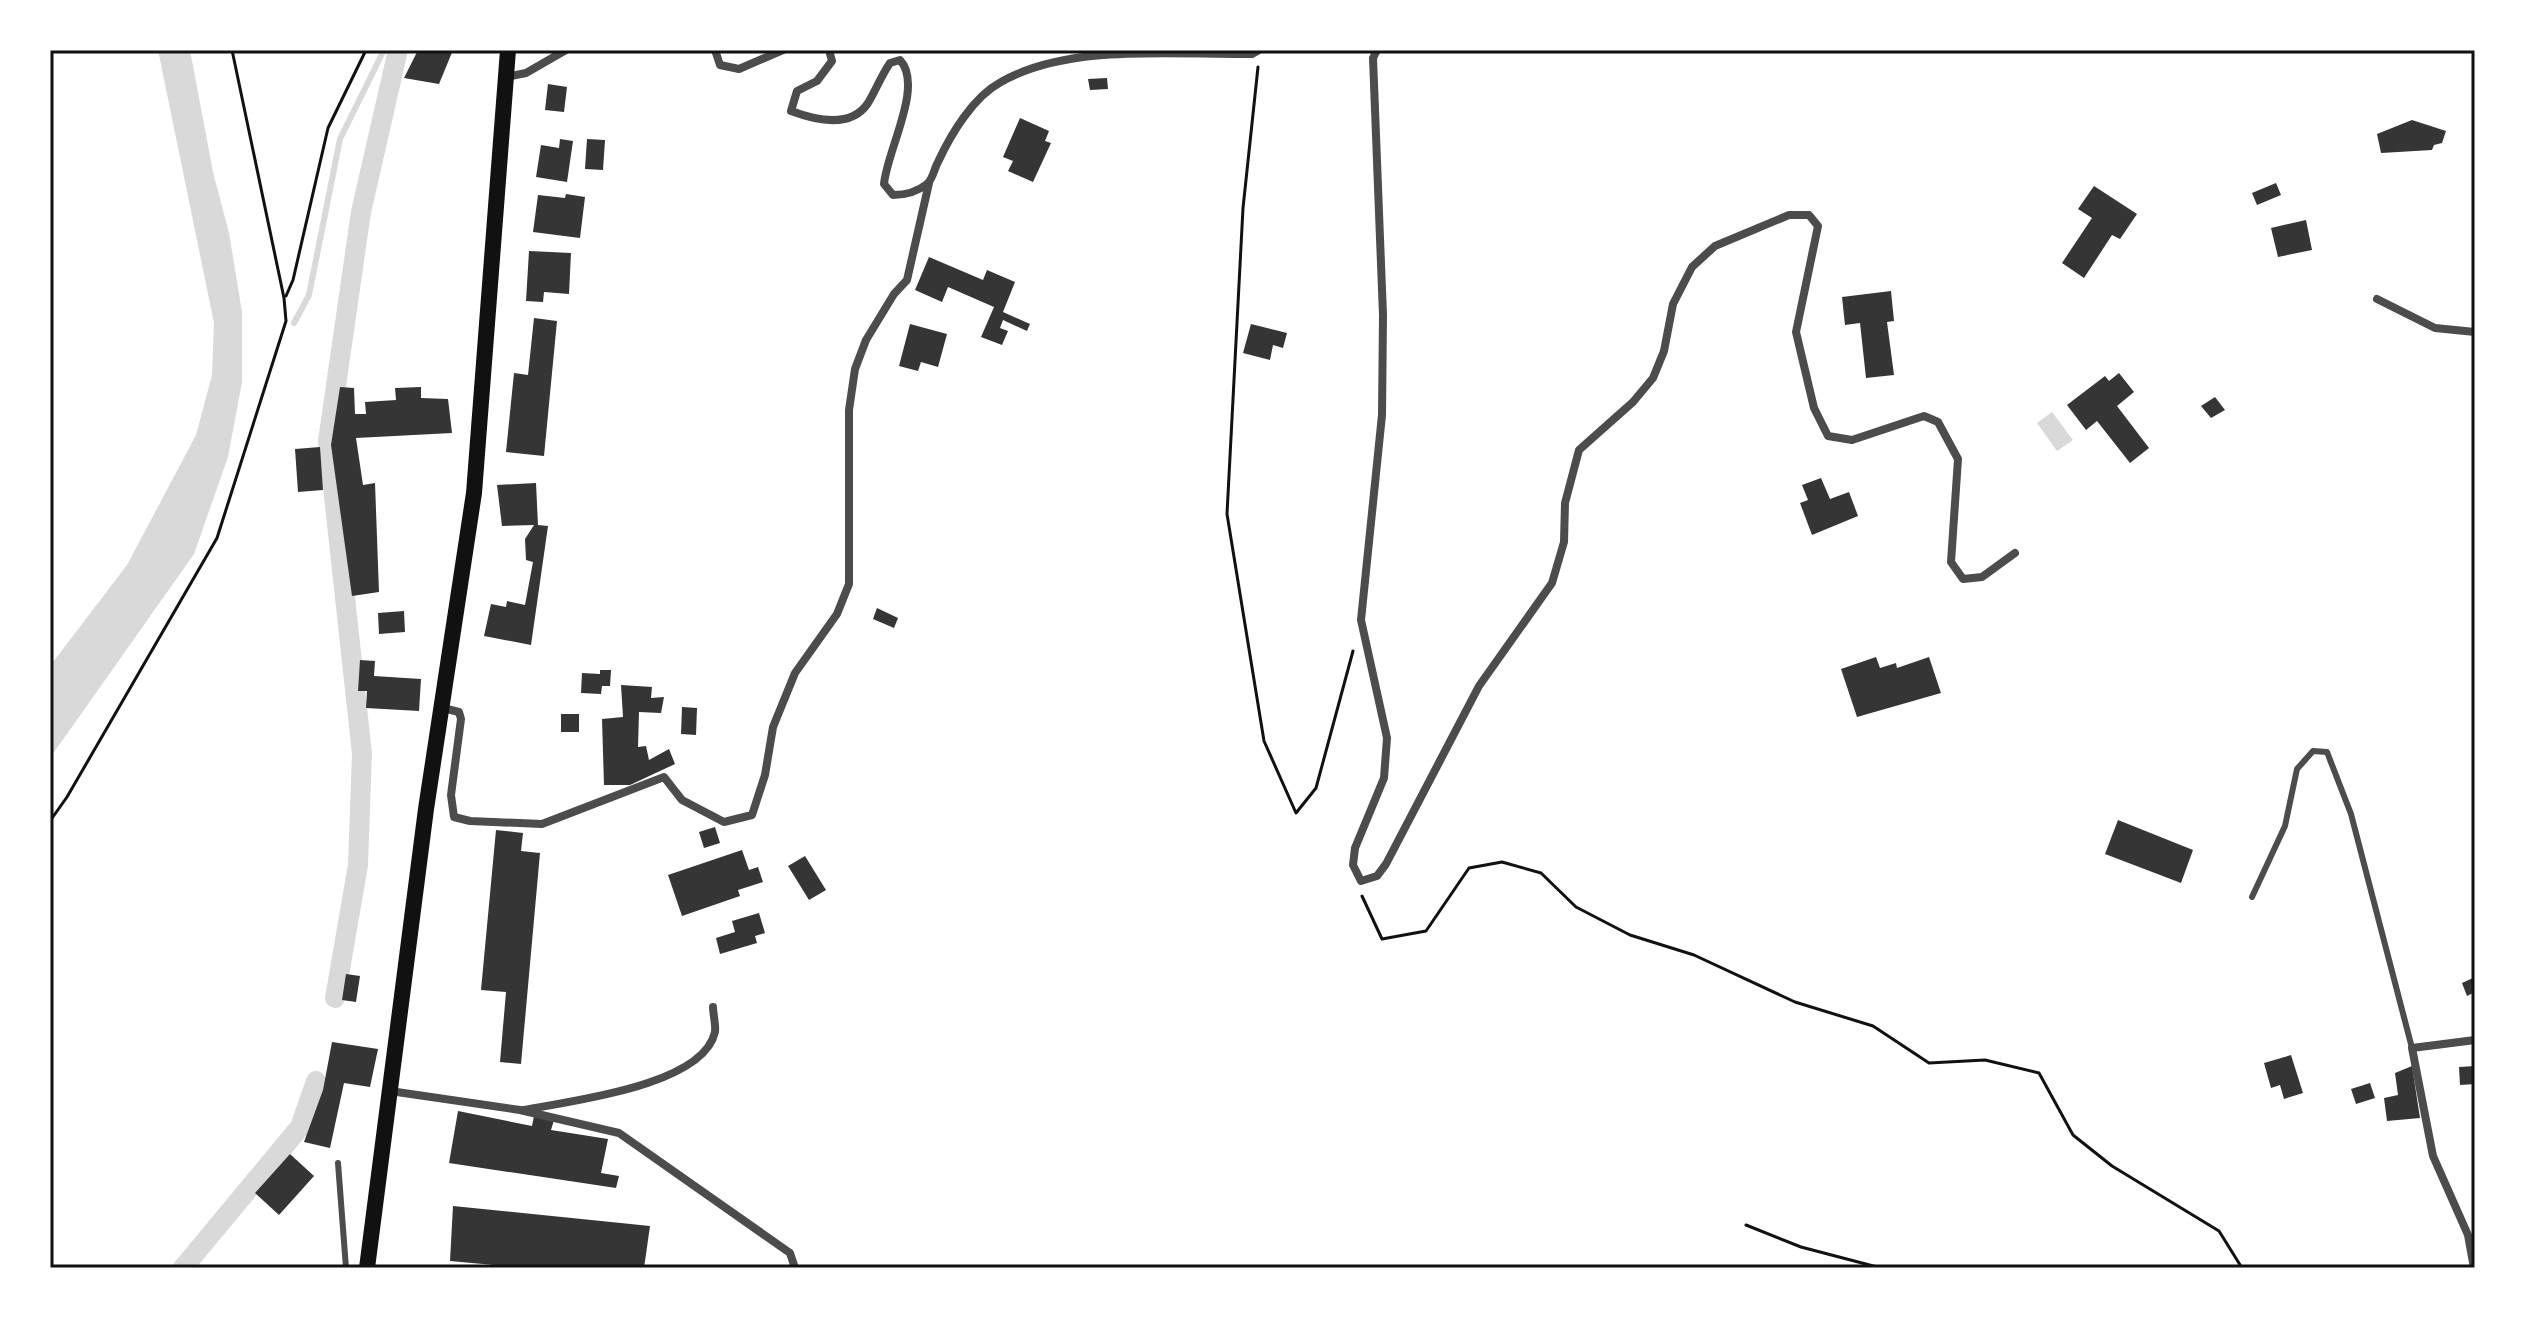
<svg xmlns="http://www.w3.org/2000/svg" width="2525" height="1318" font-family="'Archivo Narrow',sans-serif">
<rect width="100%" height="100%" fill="#fff"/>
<g fill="#d9d9d9">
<path d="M158,50H190L213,172L229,233L242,312V382L228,457L194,554L50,758V666L127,565L196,435L212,375L214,323Z"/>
<path d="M2052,412L2073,440L2057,451L2037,423Z"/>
</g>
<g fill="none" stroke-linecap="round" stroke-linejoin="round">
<path stroke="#d9d9d9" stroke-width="6" d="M294,323L309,295L340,139L384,50"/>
<g stroke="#d9d9d9" stroke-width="20">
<path d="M335,998L358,865L362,754L328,441L361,212L398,50"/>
<path d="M183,1268L300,1127L316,1081"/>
</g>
</g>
<g fill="#353535">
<path d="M418,50H453L439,84L404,78Z"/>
<path d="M1107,78L1108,89L1090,90L1088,79Z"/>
<path d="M548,84L567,87L564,112L545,110Z"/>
<path d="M1020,118L1049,131L1045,141L1051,143L1033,182L1008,171L1013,161L1003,157Z"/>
<path d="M2412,120L2446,131L2442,143L2434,145L2432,150L2381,153L2377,134Z"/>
<path d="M560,139L573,141L567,182L536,177L541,145L559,148Z"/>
<path d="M587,139L605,140L603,170L585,169Z"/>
<path d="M2276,183L2281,195L2257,205L2252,193Z"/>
<path d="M2094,186L2137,214L2120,239L2112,235L2084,278L2062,263L2092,218L2078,209Z"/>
<path d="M566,194L585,197L580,238L533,232L538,195L565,198Z"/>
<path d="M2306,220L2312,250L2278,257L2271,228Z"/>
<path d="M529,251L571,253L569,294L544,292L543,302L526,301Z"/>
<path d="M929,257L983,280L987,270L1015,282L1003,312L1030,324L1027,331L1003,320L1000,328L1008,331L1002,345L981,337L994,307L948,287L942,302L915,290Z"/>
<path d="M1891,291L1894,321L1887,322L1894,375L1866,378L1860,323L1845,325L1842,297Z"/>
<path d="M534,318L557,321L544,456L506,452L514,373L528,375Z"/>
<path d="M910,324L947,334L938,367L921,362L918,371L899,366Z"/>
<path d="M1251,324L1287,333L1283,348L1273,345L1270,360L1243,353Z"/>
<path d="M2119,373L2134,392L2117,406L2149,448L2130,463L2097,421L2086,430L2067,405L2105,376L2109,381Z"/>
<path d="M340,387L354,388L355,414H366L365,402L396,400L395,388L421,387V398L448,399L452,433L356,438L363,485L375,483L379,592L352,596L331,445Z"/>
<path d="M2215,397L2225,410L2211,418L2201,406Z"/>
<path d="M320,447L323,490L298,492L295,449Z"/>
<path d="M1821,478L1830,499L1849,492L1858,516L1812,535L1800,503L1808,500L1802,485Z"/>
<path d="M536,483L538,525L548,526L531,645L484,636L491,604L506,607L507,601L525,605L533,562L526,560L525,539L534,525L502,526L497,485Z"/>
<path d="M877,608L898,618L894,628L873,619Z"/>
<path d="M404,611L405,632L379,634L378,613Z"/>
<path d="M1876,657L1880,668L1896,663L1897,668L1929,657L1941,693L1857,717L1841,669Z"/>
<path d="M360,660L375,661L374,676L421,679L419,711L366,708L367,691H358Z"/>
<path d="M600,670H611L610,686H602L601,694L581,693L582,673L600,674Z"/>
<path d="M621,685L652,687L651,698L664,697L661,713L639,712L638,747L646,746L649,760L669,749L675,764L630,785H604L602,719L623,717Z"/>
<path d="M682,707L697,708L696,735L681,734Z"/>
<rect x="561" y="714" width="18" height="18"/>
<path d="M2118,820L2193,850L2181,883L2105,854Z"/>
<path d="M715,827L720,843L704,848L699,832Z"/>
<path d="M496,830L523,833L521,851L540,853L521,1064L500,1062L506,992L481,990Z"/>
<path d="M742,850L749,870L758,867L763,882L738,890L740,896L682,916L668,875Z"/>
<path d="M805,856L826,890L809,900L788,866Z"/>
<path d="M759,913L765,933L755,936L757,943L720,954L716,938L735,932L732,921Z"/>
<path d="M346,974L360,976L356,1002L342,1000Z"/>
<path d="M2475,977V992L2467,996L2462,983Z"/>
<path d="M332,1042L378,1049L370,1087L344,1083L330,1148L304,1142L323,1090Z"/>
<path d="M2291,1055L2303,1093L2284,1099L2280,1085L2271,1088L2264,1063Z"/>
<path d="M2412,1066L2420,1118L2387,1121L2384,1098L2398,1095L2395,1073Z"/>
<path d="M2475,1066V1084L2460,1085L2459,1067Z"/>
<path d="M2370,1083L2375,1098L2356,1104L2351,1089Z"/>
<path d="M458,1111L532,1126L534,1116L554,1120L551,1130L608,1139L601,1173L619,1176L616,1188L449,1163Z"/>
<path d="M290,1154L314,1176L279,1215L255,1193Z"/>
<path d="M453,1206L650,1226L644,1268H526L450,1261Z"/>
</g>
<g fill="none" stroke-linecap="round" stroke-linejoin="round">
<g stroke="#111" stroke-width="3">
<path d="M1258,67L1243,208L1227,514L1264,741L1296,813L1316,788L1353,651"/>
<path d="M286,296L293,280L328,128L366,50"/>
<path d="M50,821L67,797L217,538L286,321L284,298L232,50"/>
<path d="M1362,896L1382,939L1426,931L1469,868L1502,862L1541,873L1576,907L1630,935L1694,955L1795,1002L1873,1026L1929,1063L1985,1060L2039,1073L2073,1135L2112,1166L2219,1231L2242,1268"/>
<path d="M1746,1225L1801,1247L1881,1268"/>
</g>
<g stroke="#4c4c4c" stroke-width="6">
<path d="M2252,897L2285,826L2297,769L2313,751L2327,752L2351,814L2412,1048"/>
<path d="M338,1163L346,1268"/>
</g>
<g stroke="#4c4c4c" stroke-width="8">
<path d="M715,50L720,65L739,69L783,50"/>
<path d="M829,50L832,61L817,81L797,91L791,111C815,120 851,129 868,103C876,90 881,76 890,63L900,60C924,86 887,150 884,184L893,195C905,195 917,192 927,184C933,179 934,169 938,162C951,134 973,97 1001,82C1069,43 1175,55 1252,54L1259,50"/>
<path d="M1377,50L1373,58L1383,315L1382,415L1361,620L1387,738L1384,778L1355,848L1353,865L1361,881L1377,876L1386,864L1479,686L1552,583L1564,542L1565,503L1579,450L1633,402L1653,378L1664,351L1673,304L1692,267L1715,246L1789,215H1809L1818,226L1796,332L1814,408L1828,436L1852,440L1924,416L1938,422L1958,459L1951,562L1963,579L1982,577L2015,553"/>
<path d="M506,77L526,73L566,50"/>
<path d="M2377,299L2435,328L2475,332"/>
<path d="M443,708L459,712L461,719L451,795L454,817L470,821L542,824L664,777L682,800L724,822L752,815L765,775L773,727L795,673L837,614L849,584V410L855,369L866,340L894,294L907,280L929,183"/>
<path d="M390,1091L520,1110L619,1133L790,1253L795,1268"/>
<path d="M524,1110C570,1101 703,1086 715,1032C716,1025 713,1014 713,1007"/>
<path d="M2474,1268L2468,1235L2433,1156L2412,1048L2475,1040"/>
</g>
<path stroke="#111" stroke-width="16" d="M367,1268L426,809L474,493L508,50"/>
</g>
<rect width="2525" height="1318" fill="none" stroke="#ffffff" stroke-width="104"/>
<rect x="52" y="52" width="2421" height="1214" fill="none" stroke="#111" stroke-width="3"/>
</svg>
